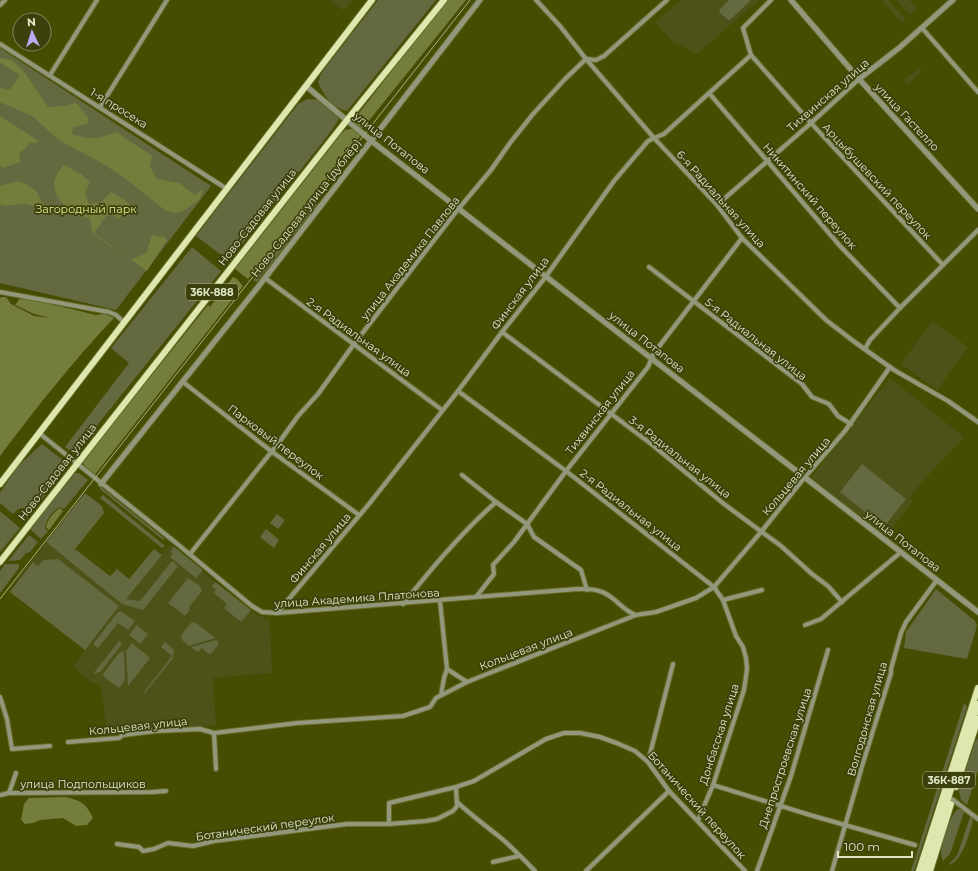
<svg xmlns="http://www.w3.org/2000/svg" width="978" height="871" font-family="Montserrat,sans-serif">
<rect width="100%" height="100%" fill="#464c01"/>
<g fill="#4c5218">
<path d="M330,0H353L344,11Z"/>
<path d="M681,0H759L697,54L672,41L655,22Z"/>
<path d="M881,0H888L906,19L902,23Z"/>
<path d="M896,0H909L917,8L910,15Z"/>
<path d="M919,68L922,72L907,85L904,80Z"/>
<path d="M932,321L968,347L937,390L901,364Z"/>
<path d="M890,378L964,437L922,482L909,498L913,501L885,537L810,479Z"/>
<path d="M46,542L122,603L171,544L215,582L257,615L270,620L272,673L213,678L216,725L107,735L101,686L90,682L73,667L85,650L9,591Z"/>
</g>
<g fill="#646940">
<path d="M378,0H436L347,111C332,108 323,95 318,82L322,72Z"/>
<path d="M729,0H751L730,20H728L720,13L719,10Z"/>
<path d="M0,48L211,186L116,310L0,283Z"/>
<path d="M307,99L319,100L337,112L339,119L332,130L229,261L196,236L298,104Z"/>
<path d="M316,201L318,204L257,282L253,280Z"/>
<path d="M192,247L221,271L74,454L65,447L129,363L111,348Z"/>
<path d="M42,444L68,464L27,519L24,508L18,509L13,514L0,503V493L18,466Z"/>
<path d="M862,464L906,499L884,527L840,492Z"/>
<path d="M75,473H79L88,480L64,509L60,507C52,512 46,519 45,528L48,531L41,539L30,529Z"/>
<path d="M101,487L164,538L163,540L100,489Z"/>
<path d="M85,493L102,506L104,513L75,549L110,576L117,569L129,579L154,549L162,555L126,599L140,601L172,561L178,566L143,610L122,604L46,542Z"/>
<path d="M103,495L165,546L162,548L100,498Z"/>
<path d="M0,511L20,528L0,552Z"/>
<path d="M277,514L285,520L278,529L270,523Z"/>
<path d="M266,529L279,540L274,548L260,537Z"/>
<path d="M29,535L38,542L30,552L26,553L20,560L8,561Z"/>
<path d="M174,547L203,570L196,578L170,557L173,554L170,552Z"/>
<path d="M58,559L119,606L85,650L10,592L33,562L38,566L44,560Z"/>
<path d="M5,564H19V568L0,593V571Z"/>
<path d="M188,578L200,586L202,591L189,607L190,609L186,615H184L168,603Z"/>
<path d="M215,582L251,610L241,622L224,608L227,604L214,593L216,590L212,586Z"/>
<path d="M936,589L975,621L977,626L967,659L904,648L906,632Z"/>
<path d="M118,612H122L135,621L128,630L118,623L98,648L93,644Z"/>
<path d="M192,622L196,623L215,638L189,646L182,640L181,637L182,634Z"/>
<path d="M137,625L148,634L140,644L129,635Z"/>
<path d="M216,640L218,642V645L210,655L202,648L198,652L191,647Z"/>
<path d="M119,641L122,644L100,672L93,674Z"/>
<path d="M165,642L174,650L173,658L145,693L144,692L172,656L161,647Z"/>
<path d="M132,643L150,658L128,686L126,651Z"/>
<path d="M124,651L125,680L119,688L104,677L103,674L119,653Z"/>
<path d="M964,703L967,707L914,871H911Z"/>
<path d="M978,738V770L967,805L961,800L959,791L975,742Z"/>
<path d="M958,809H961L964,812L950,854L943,861C942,858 941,855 941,851C942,842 950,814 958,809Z"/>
<path d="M971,814L973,822C968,836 964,857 950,865L949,864L957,856Z"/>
</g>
<g fill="#757d3c">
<path d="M447,0H466L363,128C358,128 355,122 356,117Z"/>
<path d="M0,58L12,60L25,73L48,107L64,106L76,103L88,117V124L73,127L72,134C92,140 96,140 116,132L152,156L150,167L157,179L179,183L195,195L203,189L200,199L185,210L177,213L166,211L126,179L102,163L60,141L32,116L0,102V88L10,90L20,75L0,63Z"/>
<path d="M0,116L39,141L34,144L30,142L26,148L19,153L21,162L3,168L0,166Z"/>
<path d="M350,129L354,130L361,135L248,279L235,269L341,134L345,130Z"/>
<path d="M64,165L81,174L90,182L85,193L89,204L101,202L111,192L125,200L130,205L119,219L109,212L94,233L131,260L146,253L152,235L164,237L167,240L147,271L93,234L90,219C82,215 79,216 72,213C68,212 65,207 63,204C52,192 51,177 64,165Z"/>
<path d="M17,181L28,185L37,192L41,201L48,208L24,204L4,206L0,204V186Z"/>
<path d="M233,277L237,279L243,286L93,477L82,462L208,305L210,307Z"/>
<path d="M2,297H6L11,304L34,316L51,318L34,314L15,305L21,297L96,315L105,314L114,318C73,361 36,408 0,456V298Z"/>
<path d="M60,508L63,511L49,530L46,527C47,520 53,513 60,508Z"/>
<path d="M66,797C81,801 86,803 93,818L87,825L76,826L63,818L40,820L33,823L25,824L21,820L24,804L29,798Z"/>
</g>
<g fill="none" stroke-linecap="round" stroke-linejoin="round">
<g stroke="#656b28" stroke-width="6">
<g id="minor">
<path d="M536,0L560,26L586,59L654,138L717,205L742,238L826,320L856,343L894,370L948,401L978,422"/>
<path d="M0,5L5,0"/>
<path d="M922,28L978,92"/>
<path d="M0,44L227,189"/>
<path d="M751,55L811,123L943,265"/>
<path d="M50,75L97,0"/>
<path d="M709,93L840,246L900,308"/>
<path d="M100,107L167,0"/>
<path d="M717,205L811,123L859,79"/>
<path d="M649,267L802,384L812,397L829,404L838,416L851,424"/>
<path d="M265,278L442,410"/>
<path d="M0,292L109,312L116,315L124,322"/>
<path d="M502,332L650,443L724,504L781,546L812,574L828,586L842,602"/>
<path d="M865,349L870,340L900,308L978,230"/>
<path d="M183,382L271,451L359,515"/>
<path d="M458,391L566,471L714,587L723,600L736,636L743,647L746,658L747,669L744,690L713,785L698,820"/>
<path d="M39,433L175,542L252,606L262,612L277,613L552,591C569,590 594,585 608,595C618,601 624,611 636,615"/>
<path d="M462,475L496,502L527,524L534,537L581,570L587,590"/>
<path d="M190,554L280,441L298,416L318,394L354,344L455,213L491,170L510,143L533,114L565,79L586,59L596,60L604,56L667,0"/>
<path d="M476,597L494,574L493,565L514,542L566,471L648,367L654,353L742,238"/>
<path d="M723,600L762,590"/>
<path d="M440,601L447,669L467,682"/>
<path d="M403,604C432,568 462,532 496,502"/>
<path d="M277,613L369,504L458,391L502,332L544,279L614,181L648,141L654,138L664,134L751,55L743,28L771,0"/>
<path d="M805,625L821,619L901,552"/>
<path d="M441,695L444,678L447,669"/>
<path d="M0,697L7,719L12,749L50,746"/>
<path d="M214,733L216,769"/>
<path d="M68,742L119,738L123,735L156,731L200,729L214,733L297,723L403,716L430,707L436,698L467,682L636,615L656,612L696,598L714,587L761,532L805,477L845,431L890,367"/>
<path d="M648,762L673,664"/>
<path d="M713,785L810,815L915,845"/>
<path d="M9,793L16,773"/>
<path d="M0,795L9,793L153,792L166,791"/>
<path d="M952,799L978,819"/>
<path d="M457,802C471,815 486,826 501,838C513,848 524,860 535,871"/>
<path d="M389,824V803L456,787L474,781L546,739L564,733H580L600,737L619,744L635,751L648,762L669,791L745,871"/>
<path d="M117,844L139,847L143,851L154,849L168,843L193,846L214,841L347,824H389L426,821L437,819L453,811L457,806L456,787"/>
<path d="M493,862L519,856"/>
<path d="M586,871L669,791"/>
<path d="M757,871L791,776L828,650"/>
<path d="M832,871L863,763L891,673V669L901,633L906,622L937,580"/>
</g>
</g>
<g stroke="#656b28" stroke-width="7">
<g id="tertiary">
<path d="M791,0L859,79L978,209"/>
<path d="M859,79L899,48L953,0"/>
<path d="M306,86L374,143L978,612"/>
<path d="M101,484L258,287L480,0"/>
</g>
</g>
<g stroke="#656b28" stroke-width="8">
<g id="primary">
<path d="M0,484L372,0"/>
<path d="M0,562L347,120L444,0"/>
<path d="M956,787L978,719"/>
<path d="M919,871L978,688"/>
<path d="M925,871L978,704"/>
<path d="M930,871L951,804"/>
</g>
</g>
<use href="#minor" stroke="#93987c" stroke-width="4"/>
<use href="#tertiary" stroke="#93987c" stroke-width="5"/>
<use href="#primary" stroke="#dee7ad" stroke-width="6"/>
<path stroke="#aab07f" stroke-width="1" d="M0,599L470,0"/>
</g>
<g text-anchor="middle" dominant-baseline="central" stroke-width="3.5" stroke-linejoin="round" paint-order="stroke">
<g fill="#3c400d" stroke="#afb48d" stroke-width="1">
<rect x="186" y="284" width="52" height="16" rx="3"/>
<rect x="923" y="772" width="52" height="16" rx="3"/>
</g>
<g font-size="10" font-weight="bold" fill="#e0e6c4">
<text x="212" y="292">36К-888</text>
<text x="949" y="780">36К-887</text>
</g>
<g font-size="11" fill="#e0e6c4" stroke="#3c400d">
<text transform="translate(828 95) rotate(-41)">Тихвинская улица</text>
<text transform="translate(119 108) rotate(32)">1-я просека</text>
<text transform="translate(907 117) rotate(47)">улица Гастелло</text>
<text transform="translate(392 143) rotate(38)">улица Потапова</text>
<text transform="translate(877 181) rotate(47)">Арцыбушевский переулок</text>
<text transform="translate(810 196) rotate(49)">Никитинский переулок</text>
<text transform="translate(721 199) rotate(48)">6-я Радиальная улица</text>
<text transform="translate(306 208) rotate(-52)">Ново-Садовая улица (дублёр)</text>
<text transform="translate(257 217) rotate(-52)">Ново-Садовая улица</text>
<text transform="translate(410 258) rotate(-52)">улица Академика Павлова</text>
<text transform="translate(520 293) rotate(-53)">Финская улица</text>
<text transform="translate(359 337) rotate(36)">2-я Радиальная улица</text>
<text transform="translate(756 339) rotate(38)">5-я Радиальная улица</text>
<text transform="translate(647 342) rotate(38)">улица Потапова</text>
<text transform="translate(600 412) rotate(-52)">Тихвинская улица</text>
<text transform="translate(276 442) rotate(37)">Парковый переулок</text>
<text transform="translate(680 457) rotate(38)">3-я Радиальная улица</text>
<text transform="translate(57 472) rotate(-52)">Ново-Садовая улица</text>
<text transform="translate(796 476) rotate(-50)">Кольцевая улица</text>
<text transform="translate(631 510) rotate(38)">2-я Радиальная улица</text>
<text transform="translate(903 541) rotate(38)">улица Потапова</text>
<text transform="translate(320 548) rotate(-50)">Финская улица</text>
<text transform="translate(357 598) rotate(-4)">улица Академика Платонова</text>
<text transform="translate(526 649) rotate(-21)">Кольцевая улица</text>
<text transform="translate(867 719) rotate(-74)">Волгодонская улица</text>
<text transform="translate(138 726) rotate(-6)">Кольцевая улица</text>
<text transform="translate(719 734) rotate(-72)">Донбасская улица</text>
<text transform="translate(785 758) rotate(-72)">Днепростроевская улица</text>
<text x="83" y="784">улица Подпольщиков</text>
<text transform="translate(697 805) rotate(48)">Ботанический переулок</text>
<text transform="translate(265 827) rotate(-8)">Ботанический переулок</text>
</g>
<g font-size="11" fill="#e2ee90" stroke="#3c400d">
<text x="86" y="209">Загородный парк</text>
</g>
</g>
<g transform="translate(32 32) rotate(356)"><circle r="19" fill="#3c400d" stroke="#7e8256"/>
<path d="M0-3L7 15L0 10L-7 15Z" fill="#bcaaf6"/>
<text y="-6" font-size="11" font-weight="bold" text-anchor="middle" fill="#e0e6c4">N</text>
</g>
<path d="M838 851v6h74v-6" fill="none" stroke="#e0e6c4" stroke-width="2"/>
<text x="844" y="851" font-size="12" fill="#e0e6c4" stroke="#3c400d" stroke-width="3" paint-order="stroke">100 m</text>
</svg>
